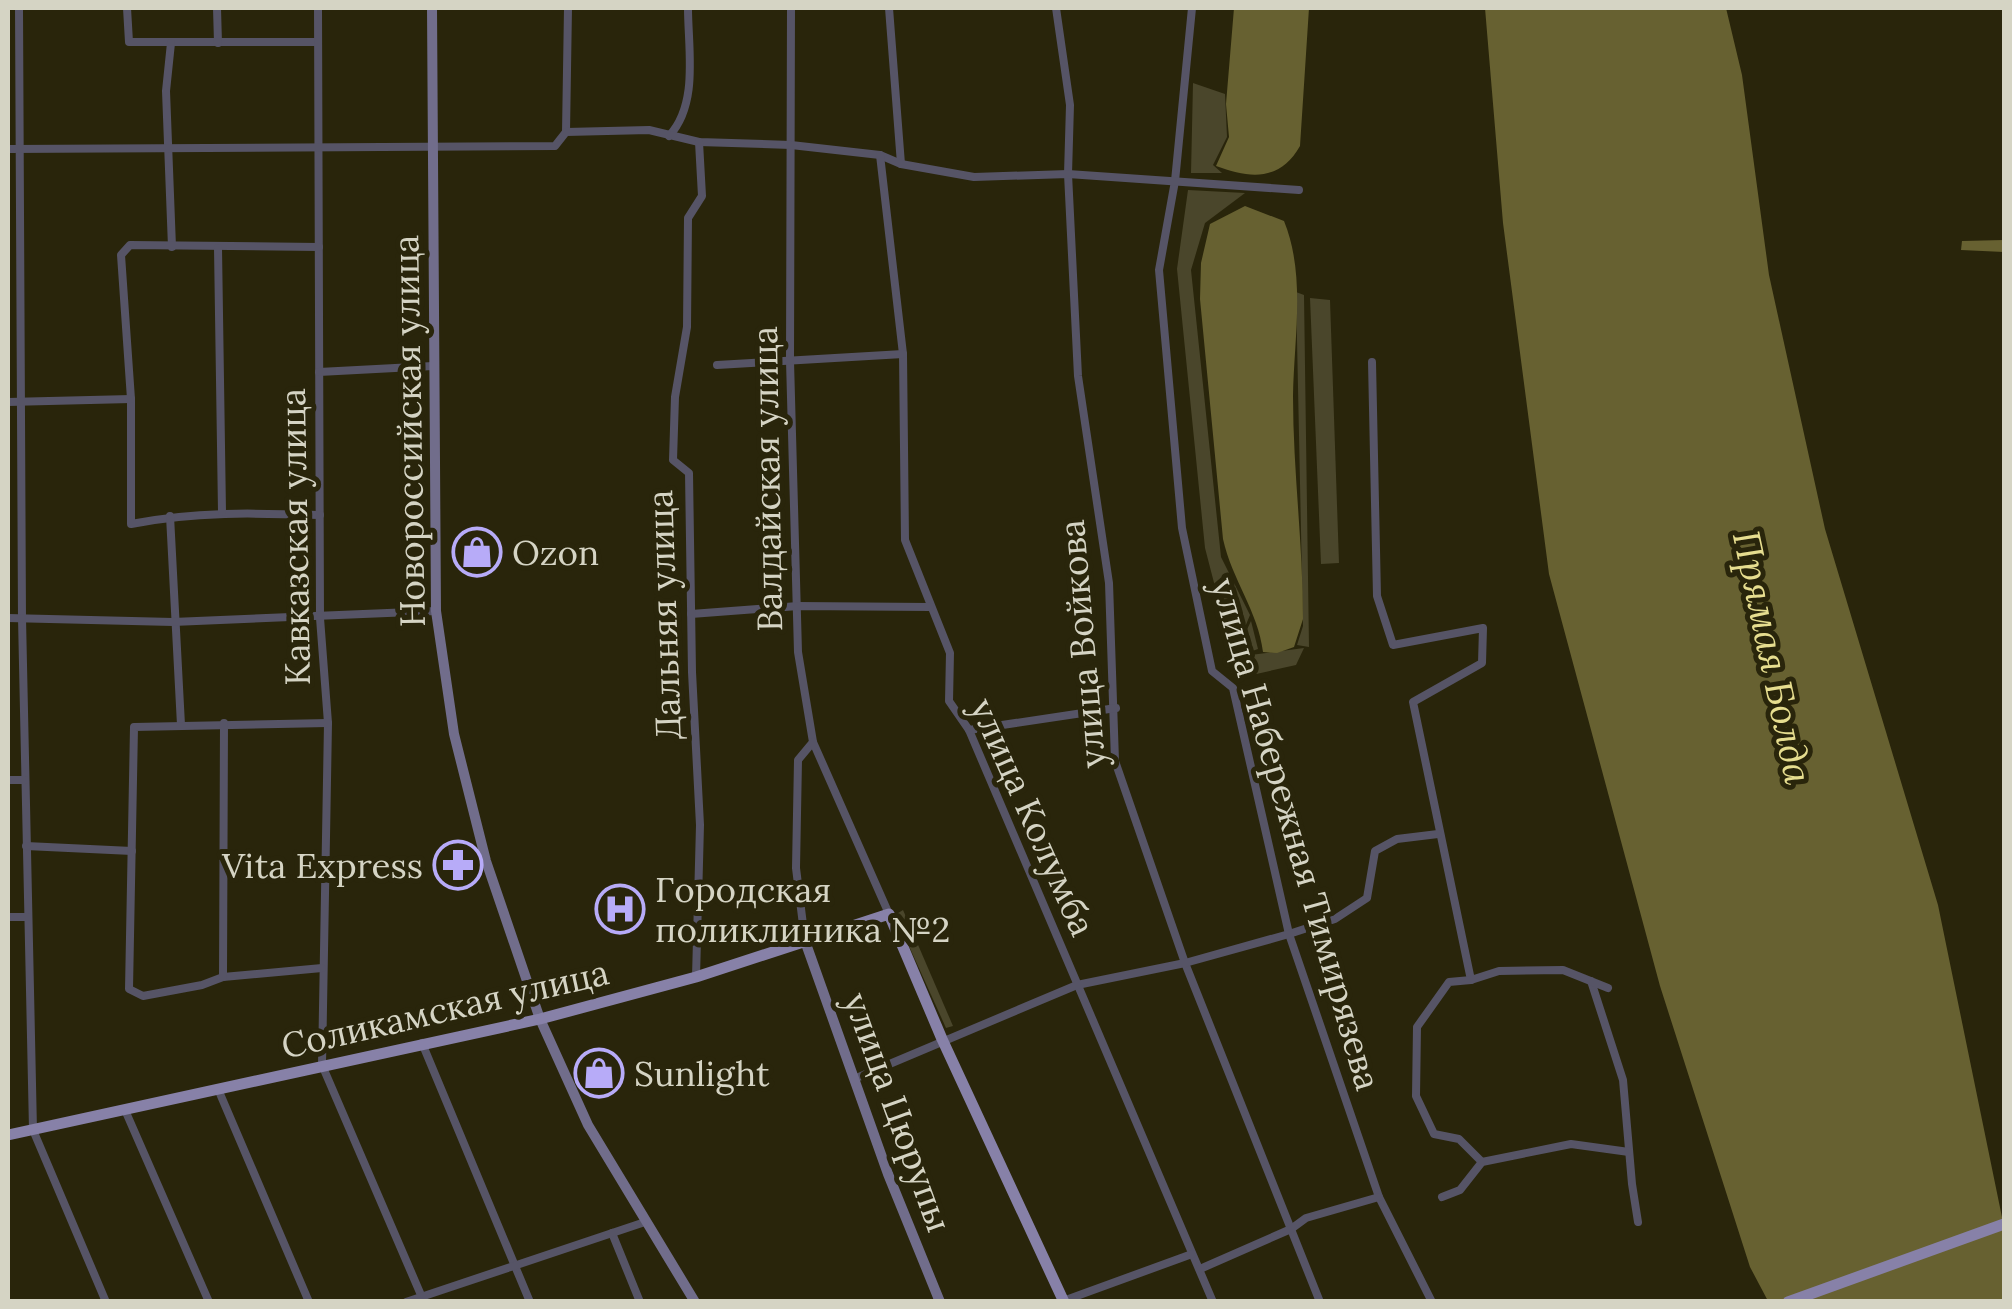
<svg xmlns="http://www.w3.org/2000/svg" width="2012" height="1309" font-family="Lora,serif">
<rect width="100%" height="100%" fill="#29250b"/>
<g fill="#4a462b">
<path d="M1193,83L1225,94L1227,137L1213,165L1222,173H1191Z"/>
<path d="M1188,190L1245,193L1205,223L1191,270L1221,557L1250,615L1233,656L1205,548L1177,269Z"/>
<path d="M1296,292L1304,295L1309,647L1297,645L1303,626Z"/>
<path d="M1310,298L1330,300L1339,563L1321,564Z"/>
<path d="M1251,621L1258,649L1235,657L1304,648L1296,665L1234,679L1227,659L1234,657Z"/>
<path d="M903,910L953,1026L946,1028L895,915Z"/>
<path d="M877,929L885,944L874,940L851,944L829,939Z"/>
</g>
<g fill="#676131">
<path d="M1234,8H1309L1300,146C1280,181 1251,179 1216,166L1229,137L1226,104Z"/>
<path d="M1485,8H1726L1742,75L1769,275L1825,529L1938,905L2004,1227V1301H1768L1750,1267L1660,986L1549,574L1503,223Z"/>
<path d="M1245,206L1284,221C1306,275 1294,338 1293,396C1293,470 1303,544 1303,619L1294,647L1277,653L1263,652C1258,611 1232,580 1223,539L1200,299L1201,263L1210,224Z"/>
<path d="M2004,240V252L1961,250L1962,241Z"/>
</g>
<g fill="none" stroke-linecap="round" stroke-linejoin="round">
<g stroke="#565466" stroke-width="8">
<path d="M19,8L22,618L33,1130L106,1302"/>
<path d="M127,8L129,42H318"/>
<path d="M217,8L218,43"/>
<path d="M318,8L320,618L328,723L322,1065L424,1302"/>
<path d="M791,8L790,361L798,652L813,742L798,760L796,868L805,941"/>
<path d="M889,8L901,164"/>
<path d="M1056,8L1070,105L1068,174L1078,376L1109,583L1115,761L1185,963L1320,1302"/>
<path d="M1192,8L1175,181L1159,270L1182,528L1212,671L1233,688L1289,934L1379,1197L1432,1302"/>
<path d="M171,43L166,91L172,247"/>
<path d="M566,132L568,8"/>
<path d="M669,136C699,104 688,49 688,8"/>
<path d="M8,149L555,146L566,132L649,130L699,142L791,145L880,155L901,164L974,177L1068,174L1299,190"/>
<path d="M880,155L903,354L905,540L950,653L949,701L969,730L1213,1302"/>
<path d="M319,247L130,245L121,255L131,399V524C195,511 256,513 320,515"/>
<path d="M218,248L222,512"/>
<path d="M1372,362L1377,596L1393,645L1483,628L1482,663L1413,702L1471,980"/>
<path d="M717,365L903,354"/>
<path d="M319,372L433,366"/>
<path d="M8,402L131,399"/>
<path d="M170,516L181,725"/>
<path d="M691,614L798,606L930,607"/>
<path d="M8,618L173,622L436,611"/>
<path d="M969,730L1116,708"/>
<path d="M813,742L889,914"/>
<path d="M8,780H25"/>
<path d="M26,846L132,851"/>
<path d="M8,917H28"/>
<path d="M322,968L223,977L202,985L143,996L129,989L134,727L328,723"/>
<path d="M223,977L224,723"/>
<path d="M696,977L700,825L692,672L689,473L673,460L675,397L687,327L688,218L702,196L699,142"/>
<path d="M1591,981L1623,1080L1632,1184L1638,1222"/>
<path d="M422,1043L530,1302"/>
<path d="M854,1079L1077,985L1185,963L1289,934L1335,919L1367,898L1375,851L1397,839L1438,834"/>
<path d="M218,1089L309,1302"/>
<path d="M125,1110L209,1302"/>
<path d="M1482,1162L1459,1139L1434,1134L1416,1096L1417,1027L1449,982L1471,980L1499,971L1563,970L1608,988"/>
<path d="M1442,1197L1460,1190L1482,1162L1571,1144L1629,1152"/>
<path d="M612,1233L640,1302"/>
<path d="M1200,1269L1291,1229L1306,1218L1379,1197"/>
<path d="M1063,1301L1192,1254"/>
<path d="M406,1302L645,1222"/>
</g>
<g stroke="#716d8b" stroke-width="10">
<path d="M432,8L436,611L454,734L486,861L540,1019L588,1125L695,1302"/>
<path d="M805,941L888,1174L940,1302"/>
</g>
<g stroke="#8781a8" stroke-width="11">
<path d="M8,1135L540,1019L696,977L889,914L942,1039L1064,1302"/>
<path d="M1788,1302L2004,1224"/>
</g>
</g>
<defs>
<g id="shop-ring" transform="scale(2.5)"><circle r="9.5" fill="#29250b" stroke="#b7abf8" stroke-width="1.5"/><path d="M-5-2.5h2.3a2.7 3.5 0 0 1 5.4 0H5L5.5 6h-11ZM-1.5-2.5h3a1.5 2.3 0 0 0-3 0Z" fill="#b7abf8"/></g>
<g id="pharmacy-ring" transform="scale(2.5)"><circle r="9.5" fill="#29250b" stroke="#b7abf8" stroke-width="1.5"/><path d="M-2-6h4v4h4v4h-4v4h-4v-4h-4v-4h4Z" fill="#b7abf8"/></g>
<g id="hospital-ring" transform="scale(2.5)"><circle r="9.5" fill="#29250b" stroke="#b7abf8" stroke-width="1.5"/><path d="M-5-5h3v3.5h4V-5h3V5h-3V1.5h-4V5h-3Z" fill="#b7abf8"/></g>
</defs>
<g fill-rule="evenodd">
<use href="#shop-ring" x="477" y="552"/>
<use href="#pharmacy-ring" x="458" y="865"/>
<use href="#hospital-ring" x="620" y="909"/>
<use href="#shop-ring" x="599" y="1073"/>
</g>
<g text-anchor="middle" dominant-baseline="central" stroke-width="10" stroke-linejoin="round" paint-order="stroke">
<g font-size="35" fill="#d5d4c4" stroke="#29250b">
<text transform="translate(409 431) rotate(-91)">Новороссийская улица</text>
<text transform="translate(767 479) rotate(-91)">Валдайская улица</text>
<text transform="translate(295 537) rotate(-91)">Кавказская улица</text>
<text transform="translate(664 615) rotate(-92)">Дальняя улица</text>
<text transform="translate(1082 644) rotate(-95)">улица Войкова</text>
<text transform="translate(1033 817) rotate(66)">улица Колумба</text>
<text transform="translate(1296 834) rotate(74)">улица Набережная Тимирязева</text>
<text transform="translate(445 1009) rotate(-13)">Соликамская улица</text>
<text transform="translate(898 1112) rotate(70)">улица Цюрупы</text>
</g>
<g font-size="35" fill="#d5d4c4" stroke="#29250b" text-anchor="start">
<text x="512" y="552">Ozon</text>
<text x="423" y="865" text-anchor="end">Vita Express</text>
<text x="655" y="889">Городская<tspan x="655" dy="40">поликлиника №2</tspan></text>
<text x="634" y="1073">Sunlight</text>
</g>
<g font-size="38" font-style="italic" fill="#e6dd8f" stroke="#29250b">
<text transform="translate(1773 657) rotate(78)">Прямая Болда</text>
</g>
</g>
<rect width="2012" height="1309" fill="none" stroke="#d5d4c4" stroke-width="20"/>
</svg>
